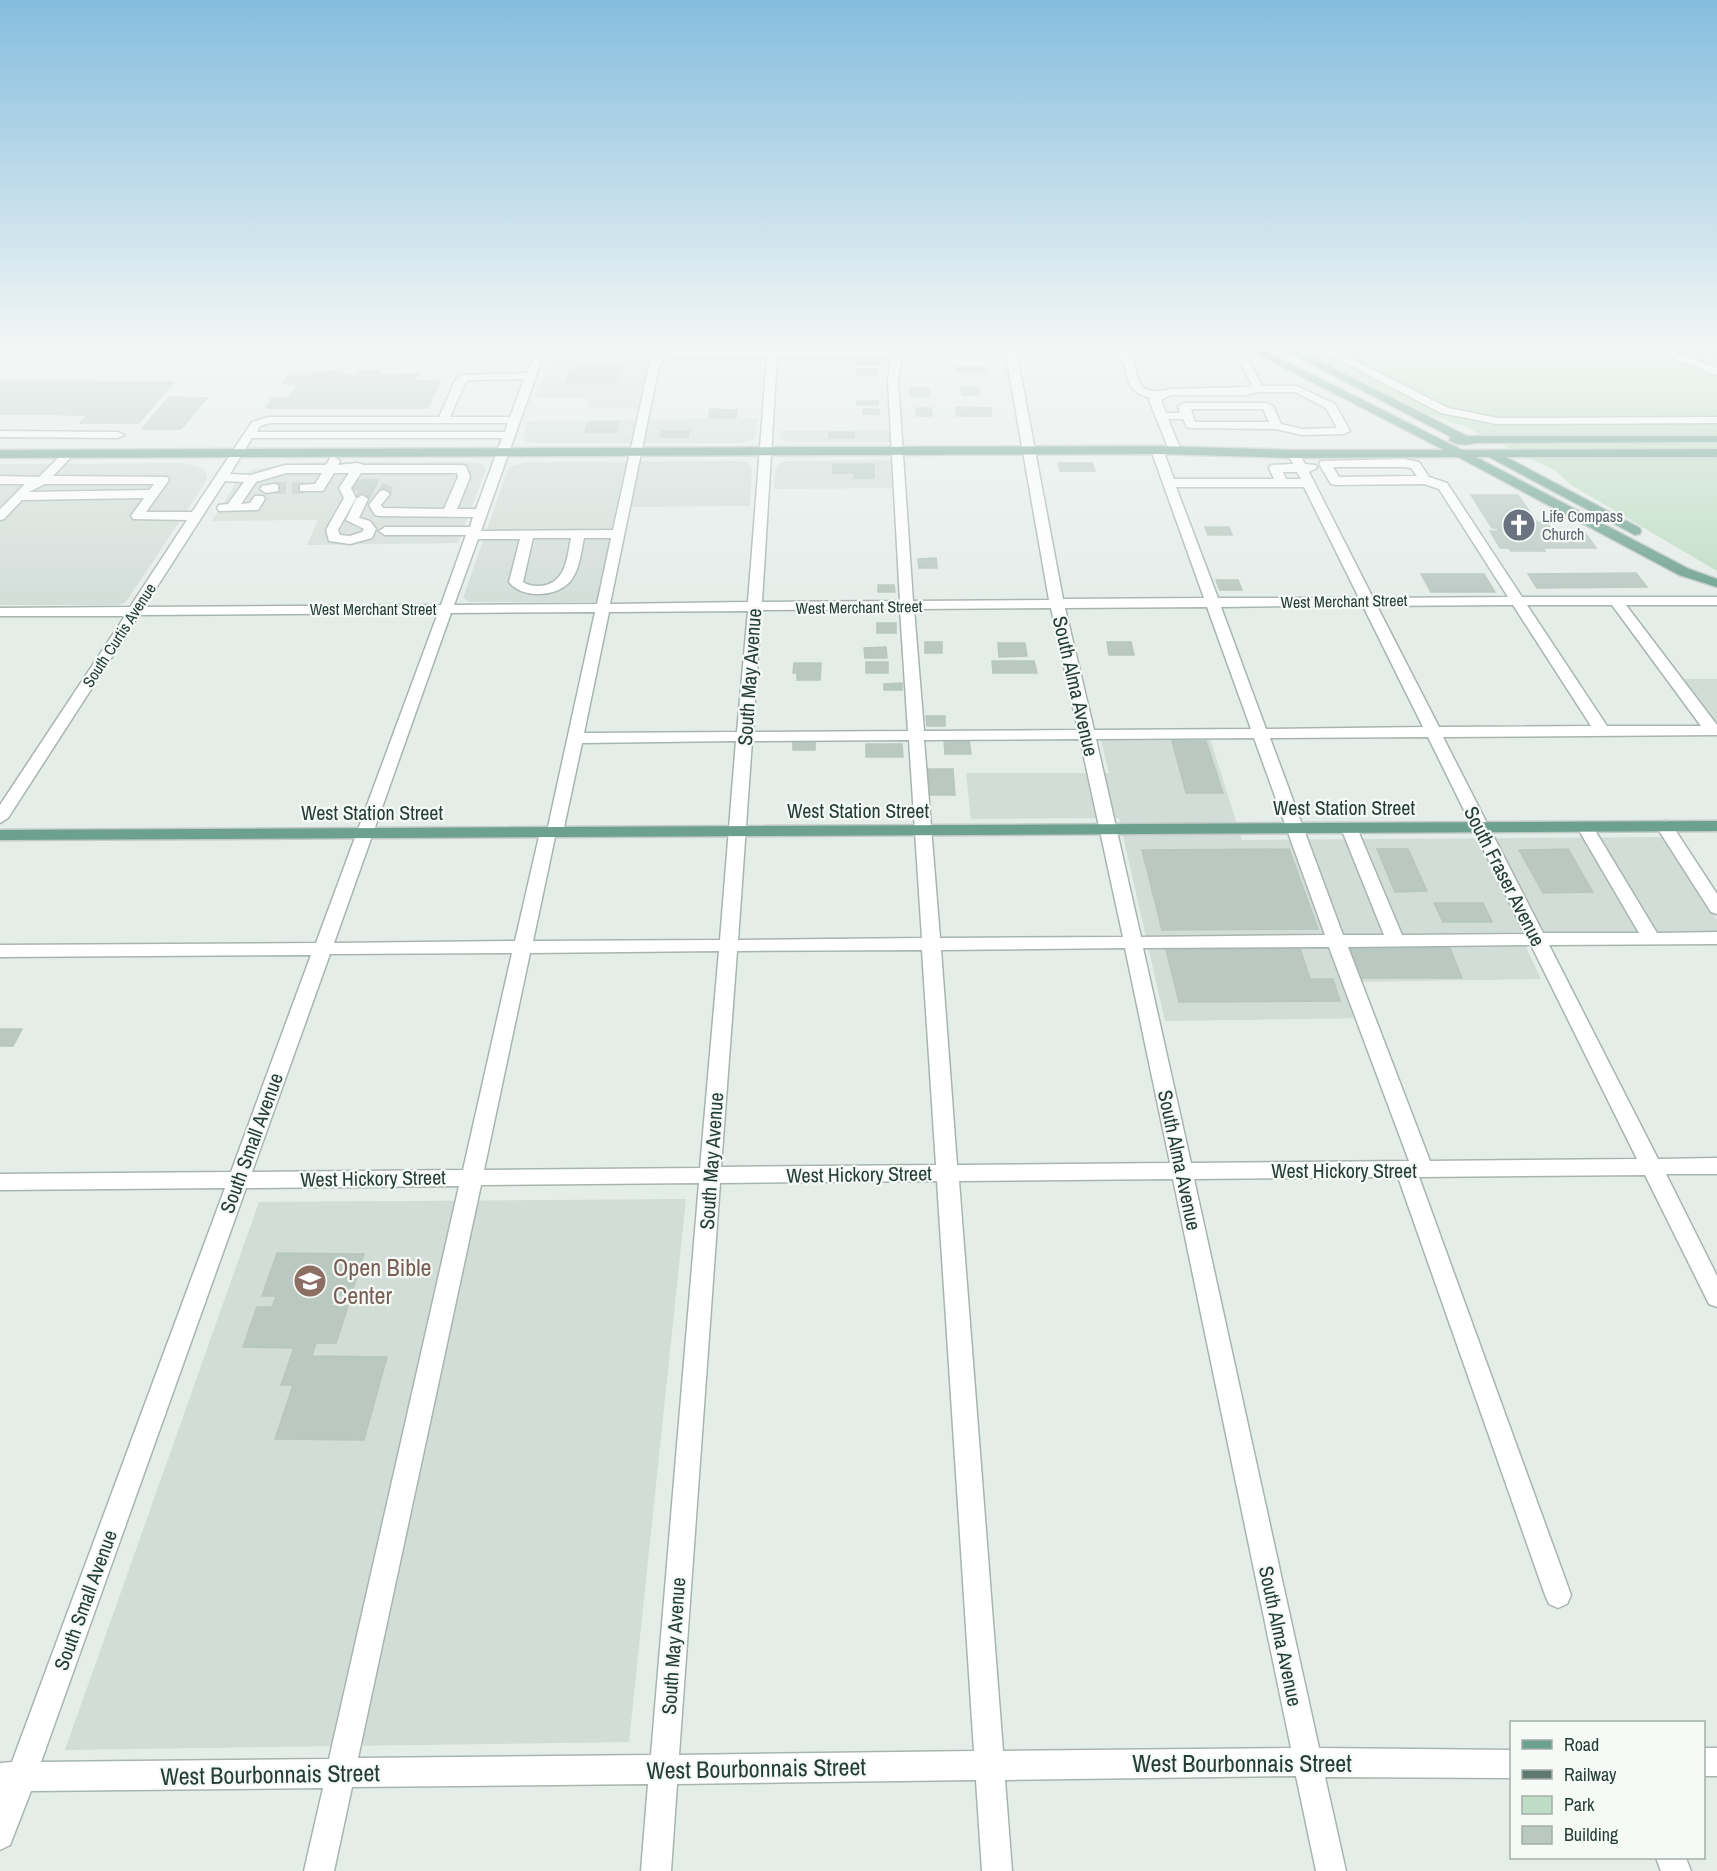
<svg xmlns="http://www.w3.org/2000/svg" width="1717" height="1871" font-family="'Archivo Narrow',sans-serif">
<rect width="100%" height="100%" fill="#e5ede9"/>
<g fill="#d3ddd8">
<path d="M550,357H653L641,409H587L590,398H536Z"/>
<path d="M758,418L755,439L741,443H540L526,442L523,436L528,421Z"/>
<path d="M892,430L893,442H794L781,440L778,431Z"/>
<path d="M901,460L903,488L774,489L775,470L780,463L786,461Z"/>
<path d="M738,461L747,462L752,467L750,506L627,507L604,602H469L463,598L508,469L512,466L528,462Z"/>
<path d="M322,462H472L483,464L486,469L458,543L307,545L318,520L212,521L239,478L252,470L281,465Z"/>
<path d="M182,463L200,467L205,471L207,478L204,485L125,603L118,605H0V464Z"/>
<path d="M1666,679H1717V732H1706Z"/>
<path d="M1209,735L1242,840L1665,837L1717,920V933L1520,934L1541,979L1357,982L1370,1018L1165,1021L1119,818L971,819L966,773H1109L1100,737Z"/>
<path d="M686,1199L629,1742L65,1750L259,1202Z"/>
</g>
<path fill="#bfddc5" d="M1297,348H1717V571L1571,485L1556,471L1464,426L1429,415Z"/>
<g fill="#bac8c2" stroke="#b7c7bf" stroke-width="1.5">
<rect x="855" y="356" width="25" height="9"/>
<path d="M620,367L615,384H566L571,368Z"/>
<path d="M957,367H984L985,372H957Z"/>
<rect x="857" y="369" width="20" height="6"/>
<path d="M343,371L341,375H358L360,371H381L379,375L418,374L415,381L440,380L428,408H266L272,398H289L298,384H283L288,376H312L314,372Z"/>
<path d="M0,381L174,382L139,423H80L88,415L0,414Z"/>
<path d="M961,387H978L980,395H962Z"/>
<path d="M910,388H929V396H911Z"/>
<path d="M169,397L207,398L181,429H142Z"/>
<rect x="857" y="401" width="21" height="4"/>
<path d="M956,407L991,408L992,416H956Z"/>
<path d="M916,408H931L932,416H916Z"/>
<path d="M710,409L737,410L736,418H708Z"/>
<path d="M863,409H879V415L863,414Z"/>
<path d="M588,422H619L616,432H585Z"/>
<path d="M662,431H689L688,437H661Z"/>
<rect x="829" y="432" width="25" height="6"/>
<path d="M1058,463H1092L1095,471H1060Z"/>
<path d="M833,464H874V478H854V473H833Z"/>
<path d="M356,480H378L369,499H355L360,490H351Z"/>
<path d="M1471,495H1518L1537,522H1546L1553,531H1584L1596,548H1543L1545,551H1511L1509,548H1500L1490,531H1499L1497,528H1492Z"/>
<path d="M1205,527H1229L1232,535H1208Z"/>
<path d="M936,558L937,568H919L918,559Z"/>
<path d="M1636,573L1647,587L1537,588L1528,574Z"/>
<path d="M1421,574H1484L1495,592H1431Z"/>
<path d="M1216,580H1238L1242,590H1220Z"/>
<path d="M878,585H894L895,592H878Z"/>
<rect x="877" y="623" width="19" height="10"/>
<rect x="925" y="642" width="17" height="11"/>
<path d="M1107,642H1131L1134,655H1109Z"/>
<path d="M998,643H1025L1027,656L999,657Z"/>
<path d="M886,647L887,658H865L864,648Z"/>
<path d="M992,661H1034L1037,673H993Z"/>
<rect x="866" y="662" width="22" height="11"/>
<path d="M794,663H821L820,680H797V673H793Z"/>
<path d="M902,683V690H884V684Z"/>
<path d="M926,716H945V726H927Z"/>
<path d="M944,740H969L971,754H945Z"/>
<path d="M1172,741H1206L1223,793H1186Z"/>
<rect x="793" y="742" width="22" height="8"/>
<path d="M866,744H902L903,757H866Z"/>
<path d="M928,769H953L955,795H930Z"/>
<path d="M1289,849L1318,929L1162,930L1142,850Z"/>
<path d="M1377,849H1408L1427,891L1395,892Z"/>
<path d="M1568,849L1593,892L1543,893L1519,850Z"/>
<path d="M1434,903H1483L1492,922H1443Z"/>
<path d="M1344,944H1448L1462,978H1357Z"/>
<path d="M1300,948L1310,979H1333L1340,1001L1179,1002L1166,950Z"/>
<path d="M0,1029H22L13,1046H0Z"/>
<path d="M277,1253L364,1254L351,1295H334L331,1306H348L336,1343H316L312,1356L387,1357L364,1440L275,1439L293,1385H281L294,1348L243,1347L257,1307H272L276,1296H262Z"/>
</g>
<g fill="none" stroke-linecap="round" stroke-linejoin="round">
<g stroke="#bfcac5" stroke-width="12" stroke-dasharray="12 6" stroke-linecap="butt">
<path d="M274,488H304"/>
<path d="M384,494L388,485"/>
<path d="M362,499L371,480"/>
</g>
<g stroke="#a8b5af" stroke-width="3">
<g id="minor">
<path d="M1120,348C1148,359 1122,401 1170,389L1251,387L1252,384L1232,348H1242L1262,386H1297L1335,404L1350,431L1344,434L1302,435L1276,429L1191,428L1187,427L1183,419H1168L1181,450L1175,454L1169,450L1149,400L1151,398C1117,390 1135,370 1117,354L1017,355L1063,599L1204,598L1151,450L1157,446L1163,450L1174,479H1274L1269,468L1271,465L1293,464L1288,454L1290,452H1298L1305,464L1315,465L1317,468L1309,472L1373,598L1508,597L1439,489L1424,484L1335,485L1331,484L1319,464L1321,461L1404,459L1419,462L1429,477L1447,483L1522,597H1717V605H1626L1717,725V735L1443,737L1543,933H1639L1577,827L1585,822L1593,827L1657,933L1717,932V944L1549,945L1658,1159L1717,1158V1174H1666L1717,1276V1307L1709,1304L1645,1175L1419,1177L1571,1595L1567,1604L1558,1608L1549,1604L1545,1595L1398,1177L1194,1179L1319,1748L1512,1750V1778L1325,1777L1346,1871H1316L1296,1776L1005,1780L1012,1871H982L976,1780L677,1784L671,1871H641L648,1784L352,1787L334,1871H304L323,1788L31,1791L10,1845L0,1850V1763L12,1762L225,1188L0,1190V1174L231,1172L311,955L0,957V945L316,943L438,613L139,615L8,818L0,823V805L125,616H0V608L130,607L187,520L133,519L131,516L144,498L22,500L4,519L0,520V509L25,484H0V476L39,477L64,452L68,450L74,454L53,476L167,477L169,480L146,512H192L252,422L269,417H439L455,381L462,375L527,373L531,362L536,359L541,362L481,531L613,530L649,366L654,357L678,351ZM1006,355L1049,600L913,601L898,382L902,356ZM777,356H891L888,382L900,601L762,602ZM678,357H767L748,602L610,604L659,366L662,361ZM524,379L510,417H450L465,383L468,380ZM1257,392H1295L1326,408L1337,428L1302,429L1281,424L1273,406L1267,403H1184L1178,406L1180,413H1166L1161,400L1171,395H1247ZM1191,409H1263L1269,422H1195ZM270,423H508L505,432H257L260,426ZM252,438H502L476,509H457L470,477L466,466L462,465H363L358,463L338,465L340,461L334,457L330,458L326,465H285L251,475L230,474ZM1333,467H1404L1411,468L1417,476L1339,477ZM1283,472H1297L1301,479H1286ZM286,473H322L315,484L300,485V491H323L334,473H349L339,488L344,498L326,530L329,541L350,544L372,538L376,529L370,521L359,518L368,499L362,495L356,499L346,520L364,529L362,532L350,536L340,535L338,530L356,498L351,488L361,473H457L458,477L444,509L383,508L381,505L390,494L384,490L380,491L369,505L375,515L379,516L473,517L470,527H385L379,531L385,535H466L441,605L144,607L225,481L244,482L228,504L219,505L217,508L219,511L258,510L265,499L263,496H255L250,503L241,504L256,482ZM45,484H154L149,490L29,492ZM1176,487H1304L1359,598H1218ZM533,538H571C567,558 566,583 541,586C534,586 529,586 523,582ZM584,538H611L597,604L454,605L478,539H520L509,582C523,600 560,597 572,579C580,567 581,552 584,538ZM1502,605H1513L1591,726L1439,727L1377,606ZM1527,605H1612L1701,726H1607ZM1288,606H1363L1423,727L1266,729L1221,607ZM1207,607L1251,729L1094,730L1065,608ZM1051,608L1078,730L924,731L914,609ZM900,609L908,731L753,732L761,610ZM748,611L737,732L584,733L609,612ZM595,612L548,827L540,832L515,941L334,943L451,613ZM1428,737L1525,934L1402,935L1357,828L1349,823L1341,828L1384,935H1343L1270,738ZM1254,738L1325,935L1141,937L1096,739ZM1080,739L1123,937L940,938L924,740ZM909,740L922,938L738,940L752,741ZM736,741L720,940L533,941L555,837L563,832L582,743ZM1531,945L1637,1159L1430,1161L1348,947ZM1329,947L1409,1161L1191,1163L1143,948ZM1125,948L1170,1163L957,1165L941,950ZM922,950L936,1165L721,1167L737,951ZM719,951L700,1168L484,1170L530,953ZM512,953L463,1170L252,1172L330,954ZM1173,1179L1291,1748L1003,1751L959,1181ZM937,1181L974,1751L679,1755L720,1183ZM699,1183L651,1755L358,1758L481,1185ZM459,1186L329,1759L41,1762L246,1188Z"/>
<path d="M1298,348H1330L1448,408L1497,418L1717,417V423L1497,424L1441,413L1317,348L1294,355L1289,352Z"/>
<path d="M1674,352L1717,368V375L1670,357L1669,355Z"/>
<path d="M0,431L118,432L124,435L118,438L0,437Z"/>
<path d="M274,484L278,485V491L266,493L260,489L262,486Z"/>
<path d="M1664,821L1670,822L1717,894V914L1711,912L1656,826Z"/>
<rect x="1704" y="1748" width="13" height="28"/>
<path d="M1656,1858H1686L1691,1871H1661Z"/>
</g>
</g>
<g stroke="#c2c9c6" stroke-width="3">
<g id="major">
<path d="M1246,348H1259L1462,450L1717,449V457H1506L1640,528L1641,531L1640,534L1635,535L1489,457H1476L1689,569L1717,579V587L1679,575L1458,457L1294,458L1157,454L0,458V450L1157,446L1294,450H1444Z"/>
<path d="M1281,348H1294L1467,436H1717V442L1474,443C1468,446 1454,445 1449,440L1451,437Z"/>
<path d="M1717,821V831L0,840V830Z"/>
</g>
</g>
<use href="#minor" fill="#fff" fill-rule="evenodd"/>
<use href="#major" fill="#6ca08f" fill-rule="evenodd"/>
<path stroke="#607970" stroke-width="3" stroke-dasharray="8 4" stroke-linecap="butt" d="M0,352L458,348"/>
</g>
<linearGradient id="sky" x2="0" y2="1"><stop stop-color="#85bdde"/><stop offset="0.57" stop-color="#f3f7f5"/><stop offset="1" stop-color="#f3f7f5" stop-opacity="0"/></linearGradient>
<rect width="1717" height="610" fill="url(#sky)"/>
<defs>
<g id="church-disc" transform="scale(1.725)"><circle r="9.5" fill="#6b7280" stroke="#f5faf7"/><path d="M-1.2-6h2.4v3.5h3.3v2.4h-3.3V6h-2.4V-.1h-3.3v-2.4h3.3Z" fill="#fff"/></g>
<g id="school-disc" transform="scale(1.725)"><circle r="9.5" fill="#8d6e63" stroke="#f5faf7"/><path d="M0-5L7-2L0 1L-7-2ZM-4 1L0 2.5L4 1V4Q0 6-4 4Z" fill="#fff"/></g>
</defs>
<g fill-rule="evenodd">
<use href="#church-disc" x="1519" y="525"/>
<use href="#school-disc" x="310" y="1281"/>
</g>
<g text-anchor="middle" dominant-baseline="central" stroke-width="4.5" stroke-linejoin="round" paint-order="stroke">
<g font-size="16" fill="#5b616d" stroke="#f5faf7" text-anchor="start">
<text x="1542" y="516">Life Compass<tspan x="1542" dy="18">Church</tspan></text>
</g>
<g font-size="16" fill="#253e35" stroke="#f5faf7">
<text transform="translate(1344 601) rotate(-1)">West Merchant Street</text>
<text transform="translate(859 607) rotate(-1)">West Merchant Street</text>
<text x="373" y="609">West Merchant Street</text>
<text transform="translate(119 635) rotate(-57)">South Curtis Avenue</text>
</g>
<g font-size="20" fill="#253e35" stroke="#f5faf7">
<text transform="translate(749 677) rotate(-86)">South May Avenue</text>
<text transform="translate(1076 686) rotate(77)">South Alma Avenue</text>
<text x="1344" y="807">West Station Street</text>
<text x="858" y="810">West Station Street</text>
<text x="372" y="812">West Station Street</text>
<text transform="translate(1505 876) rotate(63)">South Fraser Avenue</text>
<text transform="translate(251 1143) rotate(-70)">South Small Avenue</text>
<text transform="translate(1180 1160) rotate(78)">South Alma Avenue</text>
<text transform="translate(711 1161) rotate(-86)">South May Avenue</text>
<text x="1344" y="1170">West Hickory Street</text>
<text transform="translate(859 1174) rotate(-1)">West Hickory Street</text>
<text transform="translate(373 1178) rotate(-1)">West Hickory Street</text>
<text transform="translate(85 1600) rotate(-70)">South Small Avenue</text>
<text transform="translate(1281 1636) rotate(78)">South Alma Avenue</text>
<text transform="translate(673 1646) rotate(-86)">South May Avenue</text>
</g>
<g font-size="24" fill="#785e54" stroke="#f5faf7" text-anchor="start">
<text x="333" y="1267">Open Bible<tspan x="333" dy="28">Center</tspan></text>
</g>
<g font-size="24" fill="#253e35" stroke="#f5faf7">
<text x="1242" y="1763">West Bourbonnais Street</text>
<text transform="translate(756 1768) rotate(-1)">West Bourbonnais Street</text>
<text transform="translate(270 1774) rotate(-1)">West Bourbonnais Street</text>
</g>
</g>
<rect x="1510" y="1721" width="195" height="138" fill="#f5faf7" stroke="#a2afa9" stroke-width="1.5"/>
<rect x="1522" y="1740" width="30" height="9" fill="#6ca08f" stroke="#a2afa9" stroke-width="1.5"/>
<text x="1564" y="1751" font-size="18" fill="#253e35">Road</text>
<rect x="1522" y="1770" width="30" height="9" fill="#607970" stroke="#a2afa9" stroke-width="1.5"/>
<text x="1564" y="1781" font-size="18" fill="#253e35">Railway</text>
<rect x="1522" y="1796" width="30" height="18" fill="#bfddc5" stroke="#a2afa9" stroke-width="1.5"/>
<text x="1564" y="1811" font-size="18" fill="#253e35">Park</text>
<rect x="1522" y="1826" width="30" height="18" fill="#bac8c2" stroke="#a2afa9" stroke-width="1.5"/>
<text x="1564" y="1841" font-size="18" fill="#253e35">Building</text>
</svg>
